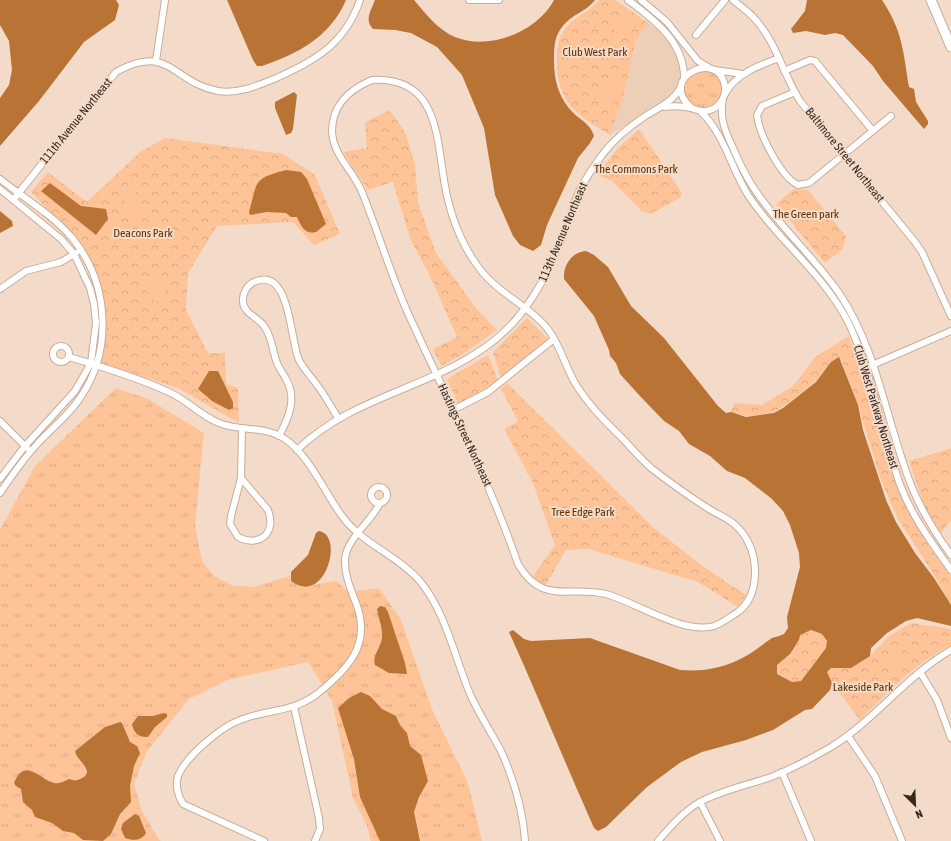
<svg xmlns="http://www.w3.org/2000/svg" width="951" height="841" font-family="'Asap Condensed',sans-serif">
<defs>
<pattern id="grass-tufts" width="24" height="20" patternUnits="userSpaceOnUse"><rect width="24" height="20" fill="#fec497"/><path d="M3 7l-1-3M5 7V3M7 7l1-3M15 17l-1-3M17 17v-4M19 17l1-3" fill="none" stroke="#daa882"/></pattern>
<pattern id="park-crowns" width="20" height="18" patternUnits="userSpaceOnUse"><rect width="20" height="18" fill="#fec497"/><path d="M2 6a3 3 0 1 1 6 0M12 15a3 3 0 1 1 6 0" fill="none" stroke="#daa882"/></pattern>
</defs>
<rect width="100%" height="100%" fill="#f4dbc9"/>
<path fill="#edcfb7" d="M648,23L661,33L679,55L682,72L681,82L676,92L663,103L652,108L610,135L626,89L630,65L641,30Z"/>
<g fill="url(#grass-tufts)">
<circle cx="704" cy="90" r="19"/>
<path d="M116,388L148,399L204,433L195,525L202,561L214,576L234,586L254,587L290,576L291,581L302,587L336,581L349,592L379,588L401,620L432,709L468,783L482,841H371L367,826L353,798L332,701L308,662L227,680L189,699L147,751L134,784L141,809L159,840L162,841H0V530L35,466Z"/>
</g>
<g fill="url(#park-crowns)">
<path d="M599,0H615L648,23C632,40 631,69 625,91C621,106 615,121 610,135C576,114 557,104 557,60C557,50 558,38 564,30C573,17 590,12 599,0Z"/>
<path d="M390,110L406,134L415,165L418,202L436,253L476,308L497,330L462,355L441,366L433,349L457,337L428,272L411,241L393,182L368,190L343,152L367,148L365,122Z"/>
<path d="M638,130H640L682,193L680,198L651,214L642,211L612,181L598,175L617,149Z"/>
<path d="M165,138L283,154L315,175L340,234L314,245L293,222L217,226L188,273L186,310L208,353H225L226,384L238,388L239,423L178,388L101,363C102,349 107,335 106,321C105,266 66,229 31,192L48,172L87,202L140,152Z"/>
<path d="M794,189L808,190L846,236L843,249L825,263L776,204Z"/>
<path d="M527,318L548,339L501,379L493,352Z"/>
<path d="M849,336L904,500L928,545L951,576V606L933,573L898,519L881,480L858,405L841,360L831,362C823,376 814,383 801,393C777,412 764,423 731,412L734,403L762,405L793,386L815,357Z"/>
<path d="M488,355L498,381L458,404L447,379Z"/>
<path d="M507,383L655,529L704,567L746,595L738,607L698,582L588,549L566,550L545,586L532,578L555,545L533,483L504,429L518,421L501,389Z"/>
<path d="M951,448V520L941,533L925,508L909,461Z"/>
<path d="M911,623L951,629V645C916,662 888,693 860,720L832,683L827,672L831,668H842L870,656L889,636Z"/>
<path d="M811,630L822,634L827,641L826,648L801,681L792,682L777,674V665L790,654L799,640V635Z"/>
</g>
<g fill="#fec497">
<path d="M620,13L630,20L620,34L609,27Z"/>
<path d="M600,78L620,82L617,91L598,87Z"/>
<path d="M597,89L617,94L614,103L595,99Z"/>
<path d="M135,191L143,216L131,220L123,195Z"/>
<path d="M164,280L167,300L154,302L151,282Z"/>
<path d="M898,652L907,661L897,670L889,660Z"/>
</g>
<g fill="#b97335" fill-rule="evenodd">
<path d="M0,0H116L119,5L115,20L84,42L39,101L0,146V98L9,85L12,70L9,41L0,25Z"/>
<path d="M227,0H346C330,37 299,53 262,66H257L253,60Z"/>
<path d="M375,0H414C425,13 438,30 455,37C489,51 537,32 554,0H595C585,13 570,14 560,30C554,39 554,50 554,60C554,83 560,102 578,117C586,123 591,127 594,136L590,143L578,158L547,225L541,245L533,251L520,245L513,236L495,195L484,128L462,75L437,47L411,33L395,30L373,29C364,20 371,11 375,0Z"/>
<path d="M807,0H882C903,32 903,51 909,87L914,89L916,102L928,121V124L924,129L883,81L873,66L843,35L835,33L825,35L806,31L793,33L791,29L805,11Z"/>
<path d="M294,92L297,95L293,129L291,133L286,135L275,108V102Z"/>
<path d="M286,170L301,172L307,179L326,224L316,232C305,235 301,226 297,217H291L286,213L267,212L250,215L249,212C258,181 252,179 286,170Z"/>
<path d="M50,183L81,206L106,209L108,219L96,235L41,191Z"/>
<path d="M0,211L12,221L13,226L0,233Z"/>
<path d="M586,251L594,255L608,267L631,306L664,338L718,406L726,413L731,412L746,417L774,413L783,408L816,382L831,362L839,357L858,405L863,430L886,500L896,522L915,553L934,578L951,605V626L917,618L906,621L887,633L871,648L870,656L851,668H831L827,672L832,683L830,690L812,709L805,710L773,730L746,740L702,752L681,762L647,787L606,827L598,831L594,828C565,763 538,696 509,632L513,630L524,639L531,641L590,638L680,670C703,672 725,668 746,656C755,651 763,644 772,638C775,637 780,636 784,634L788,628L787,617L800,567L799,553L790,525L783,511L772,499L745,478L727,471L710,456L689,444L679,431L664,421L639,395L620,374L616,363L610,356L609,350L594,316L564,279C563,265 572,252 586,251ZM811,630L822,634L827,641L826,648L801,681L792,682L777,674V665L790,654L799,640L800,635Z"/>
<path d="M209,371H218L233,402V408L229,410L212,401L198,389Z"/>
<path d="M319,531C345,535 325,607 291,581V572L308,555L316,533Z"/>
<path d="M380,606L385,607L388,612L405,663L407,674L389,673L375,665C372,653 383,647 382,634C382,625 378,617 377,609Z"/>
<path d="M361,692L370,696L382,709L396,716L400,725L407,733L410,746L421,755L428,781L419,797L414,812L420,841H380L360,797L354,759L338,708L349,698Z"/>
<path d="M164,713L167,714V717L155,727L148,737C139,738 133,732 132,724L138,716H153Z"/>
<path d="M120,722L122,723L130,742L137,746L140,753L134,766L130,786L131,802L120,814L111,834L103,841L83,840L74,833L63,831L52,823L35,817L32,810L23,802L21,789L16,786L14,783C25,756 40,780 54,783C61,784 64,781 69,779C75,781 77,781 82,778C96,771 76,760 75,751L105,727Z"/>
<path d="M135,814L139,816L146,833C141,841 133,841 125,838L121,829L123,823Z"/>
</g>
<g fill="none" stroke-linecap="round" stroke-linejoin="round">
<g stroke="#c5ad9c" stroke-width="8">
<g id="minor">
<path d="M469,0H499"/>
<path d="M628,0C655,20 685,43 684,79"/>
<path d="M641,0L667,22L698,61L708,67"/>
<path d="M733,0C740,6 748,11 754,18C776,41 783,74 800,101L915,242L922,252L951,316"/>
<path d="M696,35L725,0"/>
<path d="M156,61L165,0"/>
<path d="M715,70L743,74"/>
<path d="M784,71L810,60L815,61L873,131"/>
<path d="M372,80C446,76 435,151 448,200C454,225 466,253 483,273C501,295 529,306 547,328C560,344 565,366 575,383C588,405 607,423 625,441C633,450 642,460 651,468C669,482 690,497 709,509C717,514 727,518 734,524C745,533 752,547 754,560C757,579 754,600 738,612C730,617 723,623 714,626C684,635 635,602 606,594C567,585 543,606 518,564C488,477 445,395 407,311C390,272 378,232 362,192C353,170 333,156 332,131C332,105 350,89 372,80Z"/>
<path d="M795,92L762,106L757,115C759,134 781,177 798,185L809,183L891,116"/>
<path d="M725,94C735,74 760,65 779,58"/>
<path d="M723,99C719,117 725,131 733,148C739,162 746,177 755,190C780,227 814,257 839,293C878,351 886,421 911,485C921,510 935,533 951,555"/>
<path d="M664,107C673,106 682,106 691,108C696,110 700,112 706,111C717,110 726,99 725,87C720,47 655,78 692,108"/>
<path d="M700,111C724,133 731,168 748,195C777,240 826,275 850,326C873,377 881,434 901,487C913,518 932,543 951,570"/>
<path d="M0,179C24,198 53,215 73,239C109,284 113,350 80,398C69,415 53,427 39,442C24,458 12,475 0,493"/>
<path d="M0,189L61,239L74,254L90,288L94,304L96,323L91,363L75,391L25,446L0,479"/>
<path d="M13,200L116,72C169,42 173,83 218,91C238,94 257,86 274,79C315,61 345,44 360,0"/>
<path d="M0,289L26,271L61,262L76,253"/>
<circle cx="61" cy="354" r="8"/>
<path d="M69,357C103,367 139,378 171,393C188,401 201,416 219,423C241,432 264,425 285,439C309,455 325,493 342,516C362,544 397,555 419,580C445,610 455,658 470,694C479,714 491,732 501,751C514,780 523,810 525,841"/>
<path d="M870,366L951,331"/>
<path d="M453,410L488,392L554,339"/>
<path d="M0,421L27,448"/>
<path d="M279,436C288,419 297,400 287,381C284,374 278,368 276,360C272,348 272,337 264,326C258,317 244,314 243,302C242,294 247,285 254,282C291,265 290,342 299,360C304,370 311,376 317,385C325,395 331,407 338,418"/>
<path d="M297,450C352,397 424,390 484,348C524,321 546,279 563,236C568,223 572,209 577,196C583,181 593,168 602,155C614,139 630,126 647,115C661,107 673,101 681,87"/>
<path d="M241,478L268,510C277,533 259,548 238,537L230,524L231,516L241,478L242,428"/>
<circle cx="379" cy="495" r="8"/>
<path d="M920,672L937,700L951,738"/>
<path d="M294,707L319,818L320,829L315,841"/>
<path d="M848,736L875,776L902,841"/>
<path d="M782,772L811,841"/>
<path d="M700,802L720,841"/>
<path d="M264,841L183,804C178,796 175,785 178,776C186,756 221,727 240,720C267,709 292,713 317,694C348,669 372,645 356,603C351,590 344,574 345,559C347,538 371,522 380,503"/>
<path d="M658,841C670,827 684,811 700,802C722,790 748,785 771,777C792,769 812,758 831,747C875,720 906,676 951,650"/>
</g>
</g>
<g stroke="#c5ad9c" stroke-width="11">
<path id="highway" d="M931,0L951,47"/>
</g>
<use href="#minor" stroke="#fff" stroke-width="6"/>
<use href="#highway" stroke="#fff" stroke-width="9"/>
</g>
<g text-anchor="middle" dominant-baseline="central" stroke-width="4" stroke-linejoin="round" paint-order="stroke">
<g font-size="12" fill="#613200" stroke="#f4dbc9">
<text x="595" y="52">Club West Park</text>
<text x="636" y="169">The Commons Park</text>
<text x="806" y="214">The Green park</text>
<text x="143" y="233">Deacons Park</text>
<text x="583" y="512">Tree Edge Park</text>
<text x="863" y="687">Lakeside Park</text>
</g>
<g font-size="12" fill="#322922" stroke="#f4dbc9">
<text transform="translate(76 121) rotate(-51)">111th Avenue Northeast</text>
<text transform="translate(845 155) rotate(51)">Baltimore Street Northeast</text>
<text transform="translate(563 232) rotate(-67)">113th Avenue Northeast</text>
<text transform="translate(876 407) rotate(73)">Club West Parkway Northeast</text>
<text transform="translate(465 435) rotate(65)">Hastings Street Northeast</text>
</g>
</g>
<g transform="translate(915 805) rotate(156)" stroke="#f4dbc9" stroke-width="3" paint-order="stroke">
<path d="M0-3L7 15L0 10L-7 15Z" fill="#322922"/>
<text y="-6" font-size="11" font-weight="bold" text-anchor="middle" fill="#322922">N</text>
</g>
</svg>
